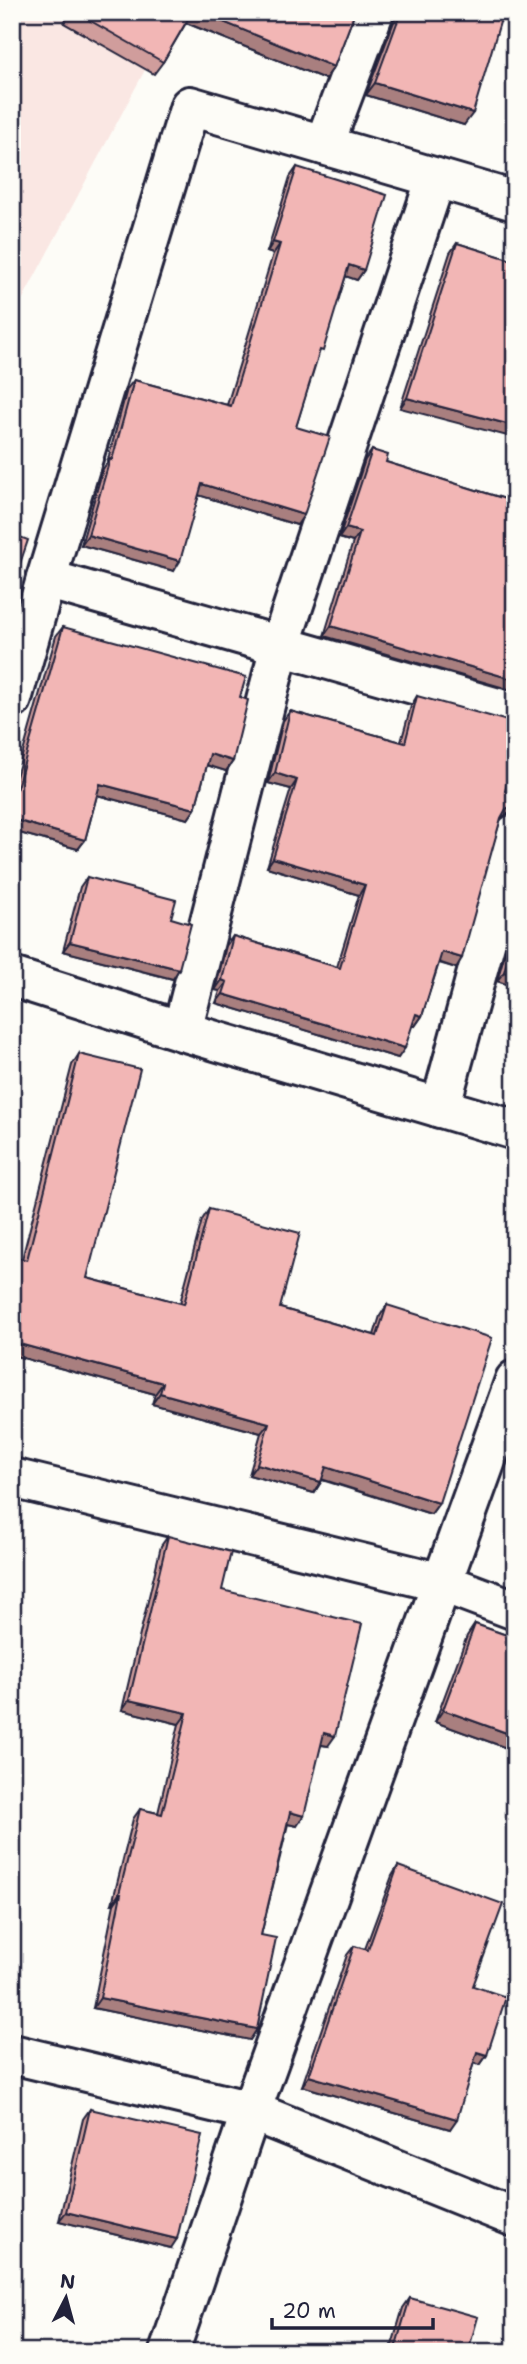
<svg xmlns="http://www.w3.org/2000/svg" width="527" height="2364" font-family="'Shantell Sans',sans-serif">
<rect width="100%" height="100%" fill="#fdfcf7"/>
<filter id="ink" filterUnits="userSpaceOnUse"><feTurbulence type="fractalNoise" baseFrequency=".0143" numOctaves="2"/><feDisplacementMap in="SourceGraphic" scale="14" xChannelSelector="R" yChannelSelector="G"/><feConvolveMatrix kernelMatrix="1 2 1 2 8 2 1 2 1" color-interpolation-filters="sRGB"/></filter>
<g filter="url(#ink)">
<path fill="#fae7e3" d="M12,12H176L12,319Z"/>
<g fill="none" stroke-linecap="round" stroke-linejoin="round">
<g stroke="#22223b" stroke-width="44">
<g id="minor">
<path d="M324,145L374,12"/>
<path d="M46,579L515,713"/>
<path d="M12,699L46,579L190,106L515,201"/>
<path d="M12,977L182,1031L515,1130"/>
<path d="M182,1031L280,646L436,178"/>
<path d="M440,1108L515,834"/>
<path d="M12,1478L443,1583L515,1610"/>
<path d="M12,2054L251,2111L515,2217"/>
<path d="M169,2352L251,2111L515,1380"/>
</g>
</g>
<use href="#minor" stroke="#fdfcf7" stroke-width="38"/>
</g>
<g fill="#d09d9c" stroke="#22223b" stroke-width="2">
<path d="M70,12H355L334,67L325,79L186,23L163,62L154,74L64,23Z"/>
<path d="M395,12H503L464,125L366,95L395,19Z"/>
<path d="M297,167L364,270L357,280L346,276L316,361L296,427L304,515L297,525L199,495L174,571L81,545L103,469L107,463L127,389L134,380L227,405L273,254L267,252L290,177Z"/>
<path d="M457,243L515,261L400,408L450,253Z"/>
<path d="M372,450L386,462L515,502V691L324,636L353,542L339,538L365,460Z"/>
<path d="M63,627L240,697L233,761L226,771L207,765L195,809L188,819L97,795L85,840L78,849L12,831V791L56,636Z"/>
<path d="M417,696L505,791L515,793V813H509L501,818L456,968L439,963L422,1016L415,1026L412,1025L398,1058L216,1003L220,991L215,990L226,946L233,936L337,967L359,895L267,867L291,789L268,783L283,721L290,711L401,742L411,706Z"/>
<path d="M87,877L179,969L173,979L63,951L80,887Z"/>
<path d="M515,918V987L497,981Z"/>
<path d="M79,1054L87,1278L180,1303L202,1220L209,1209L280,1308L374,1335L380,1316L387,1305L439,1503L431,1514L322,1480L314,1493L249,1475L261,1433L152,1404L155,1394L12,1355V1256L22,1259L72,1065Z"/>
<path d="M168,1536L222,1590L328,1746L321,1745L297,1826L288,1824L261,1935L257,2029L250,2040L93,2008L114,1904H112L133,1819L140,1809L158,1813L179,1724L122,1710L161,1546Z"/>
<path d="M475,1624L515,1638V1751L435,1722L467,1636Z"/>
<path d="M398,1866L473,1986L487,2055L480,2065L474,2063L450,2129L302,2086L347,1955L354,1946L365,1949L392,1876Z"/>
<path d="M90,2109L171,2248L59,2221L83,2119Z"/>
<path d="M410,2298L468,2352H390L403,2308Z"/>
</g>
<g fill="#a97f7f" stroke="#22223b" stroke-width="2">
<path d="M191,12H199L334,67L325,79L184,22Z"/>
<path d="M375,83L473,113L464,125L366,95Z"/>
<path d="M273,242L280,244L273,254L267,252Z"/>
<path d="M349,265L364,270L357,280L342,275Z"/>
<path d="M407,398L515,426V438L400,408Z"/>
<path d="M202,484L304,515L297,525L195,494Z"/>
<path d="M346,528L360,532L353,542L339,538Z"/>
<path d="M88,535L180,561L174,571L81,545Z"/>
<path d="M331,626L515,680V691L324,636Z"/>
<path d="M210,754L233,761L226,771L203,764Z"/>
<path d="M275,773L297,780L291,789L268,783Z"/>
<path d="M100,784L195,809L188,819L93,794Z"/>
<path d="M515,804V813H509L499,819L506,809Z"/>
<path d="M12,819L85,840L78,849L12,831Z"/>
<path d="M273,858L365,885L359,895L267,867Z"/>
<path d="M70,942L179,969L173,979L63,951Z"/>
<path d="M442,952L462,958L456,968L435,961Z"/>
<path d="M504,972L515,975V987L497,981Z"/>
<path d="M222,980L227,982L220,991L215,990Z"/>
<path d="M223,994L405,1048L398,1058L216,1003Z"/>
<path d="M416,1014L422,1016L415,1026L409,1024Z"/>
<path d="M12,1342L163,1383L155,1394L12,1355Z"/>
<path d="M160,1393L269,1423L261,1433L152,1404Z"/>
<path d="M257,1464L321,1482L314,1493L249,1475Z"/>
<path d="M326,1467L439,1503L431,1514L318,1478Z"/>
<path d="M129,1700L187,1713L179,1724L122,1710Z"/>
<path d="M443,1710L515,1736V1751L435,1722Z"/>
<path d="M324,1733L335,1736L328,1746L317,1744Z"/>
<path d="M290,1812L304,1816L297,1826L283,1823Z"/>
<path d="M119,1894H121L114,1904H112Z"/>
<path d="M100,1998L257,2029L250,2040L93,2008Z"/>
<path d="M477,2052L487,2055L480,2065L470,2061Z"/>
<path d="M309,2076L457,2119L450,2129L302,2086Z"/>
<path d="M66,2212L177,2239L171,2248L59,2221Z"/>
</g>
<g fill="#f2b6b5" stroke="#22223b" stroke-width="2">
<path d="M75,12H192L163,62Z"/>
<path d="M199,12H355L334,67Z"/>
<path d="M401,12H503L473,113L375,83Z"/>
<path d="M297,167L387,195L364,270L349,265L323,351L320,350L296,427L330,437L304,515L202,484L180,561L88,535L110,459L112,460L134,380L231,406L280,244L273,242Z"/>
<path d="M457,243L515,261V426L407,398Z"/>
<path d="M372,450L388,455L386,462L515,502V680L331,626L360,532L346,528Z"/>
<path d="M12,534L28,540L12,587Z"/>
<path d="M63,627L246,677L240,697L248,700L233,761L210,754L195,809L100,784L85,840L12,819V805Z"/>
<path d="M417,696L515,723V753L505,791L515,793V804L506,809L501,818L462,958L442,952L422,1016L416,1014L405,1048L223,994L227,982L222,980L233,936L340,968L365,885L273,858L297,780L275,773L290,711L405,743Z"/>
<path d="M87,877L176,900L171,918L191,924L179,969L70,942Z"/>
<path d="M515,933V975L504,972Z"/>
<path d="M79,1054L140,1069L87,1278L184,1304L209,1209L300,1233L280,1308L377,1336L387,1305L492,1338L439,1503L326,1467L321,1482L257,1464L269,1423L160,1393L163,1383L12,1342V1256L27,1260Z"/>
<path d="M168,1536L231,1552L222,1590L362,1624L335,1736L324,1733L304,1816L290,1812L261,1935L276,1938L257,2029L100,1998L121,1894H119L140,1809L162,1814L187,1713L129,1700Z"/>
<path d="M475,1624L515,1638V1736L443,1710Z"/>
<path d="M398,1866L503,1904L473,1986L506,1997L487,2055L477,2052L457,2119L309,2076L354,1946L368,1950Z"/>
<path d="M90,2109L202,2135L177,2239L66,2212Z"/>
<path d="M410,2298L478,2317L468,2352H394Z"/>
</g>
</g>
<rect width="527" height="2364" fill="none" stroke="#fdfcf7" stroke-width="42"/>
<rect x="21" y="21" width="485" height="2322" fill="none" stroke="#22223b" stroke-width="2.5" filter="url(#ink)"/>
<g transform="translate(66 2298) rotate(6)" stroke="#fdfcf7" stroke-width="5" paint-order="stroke">
<path d="M0-5L12 26L0 18L-12 26Z" fill="#22223b"/>
<text y="-10" font-size="19" font-weight="bold" text-anchor="middle" fill="#22223b">N</text>
</g>
<path d="M272 2318v10h161v-10" fill="none" stroke="#22223b" stroke-width="3.5"/>
<text x="282" y="2318" font-size="21" fill="#22223b" stroke="#fdfcf7" stroke-width="5" paint-order="stroke">20 m</text>
</svg>
